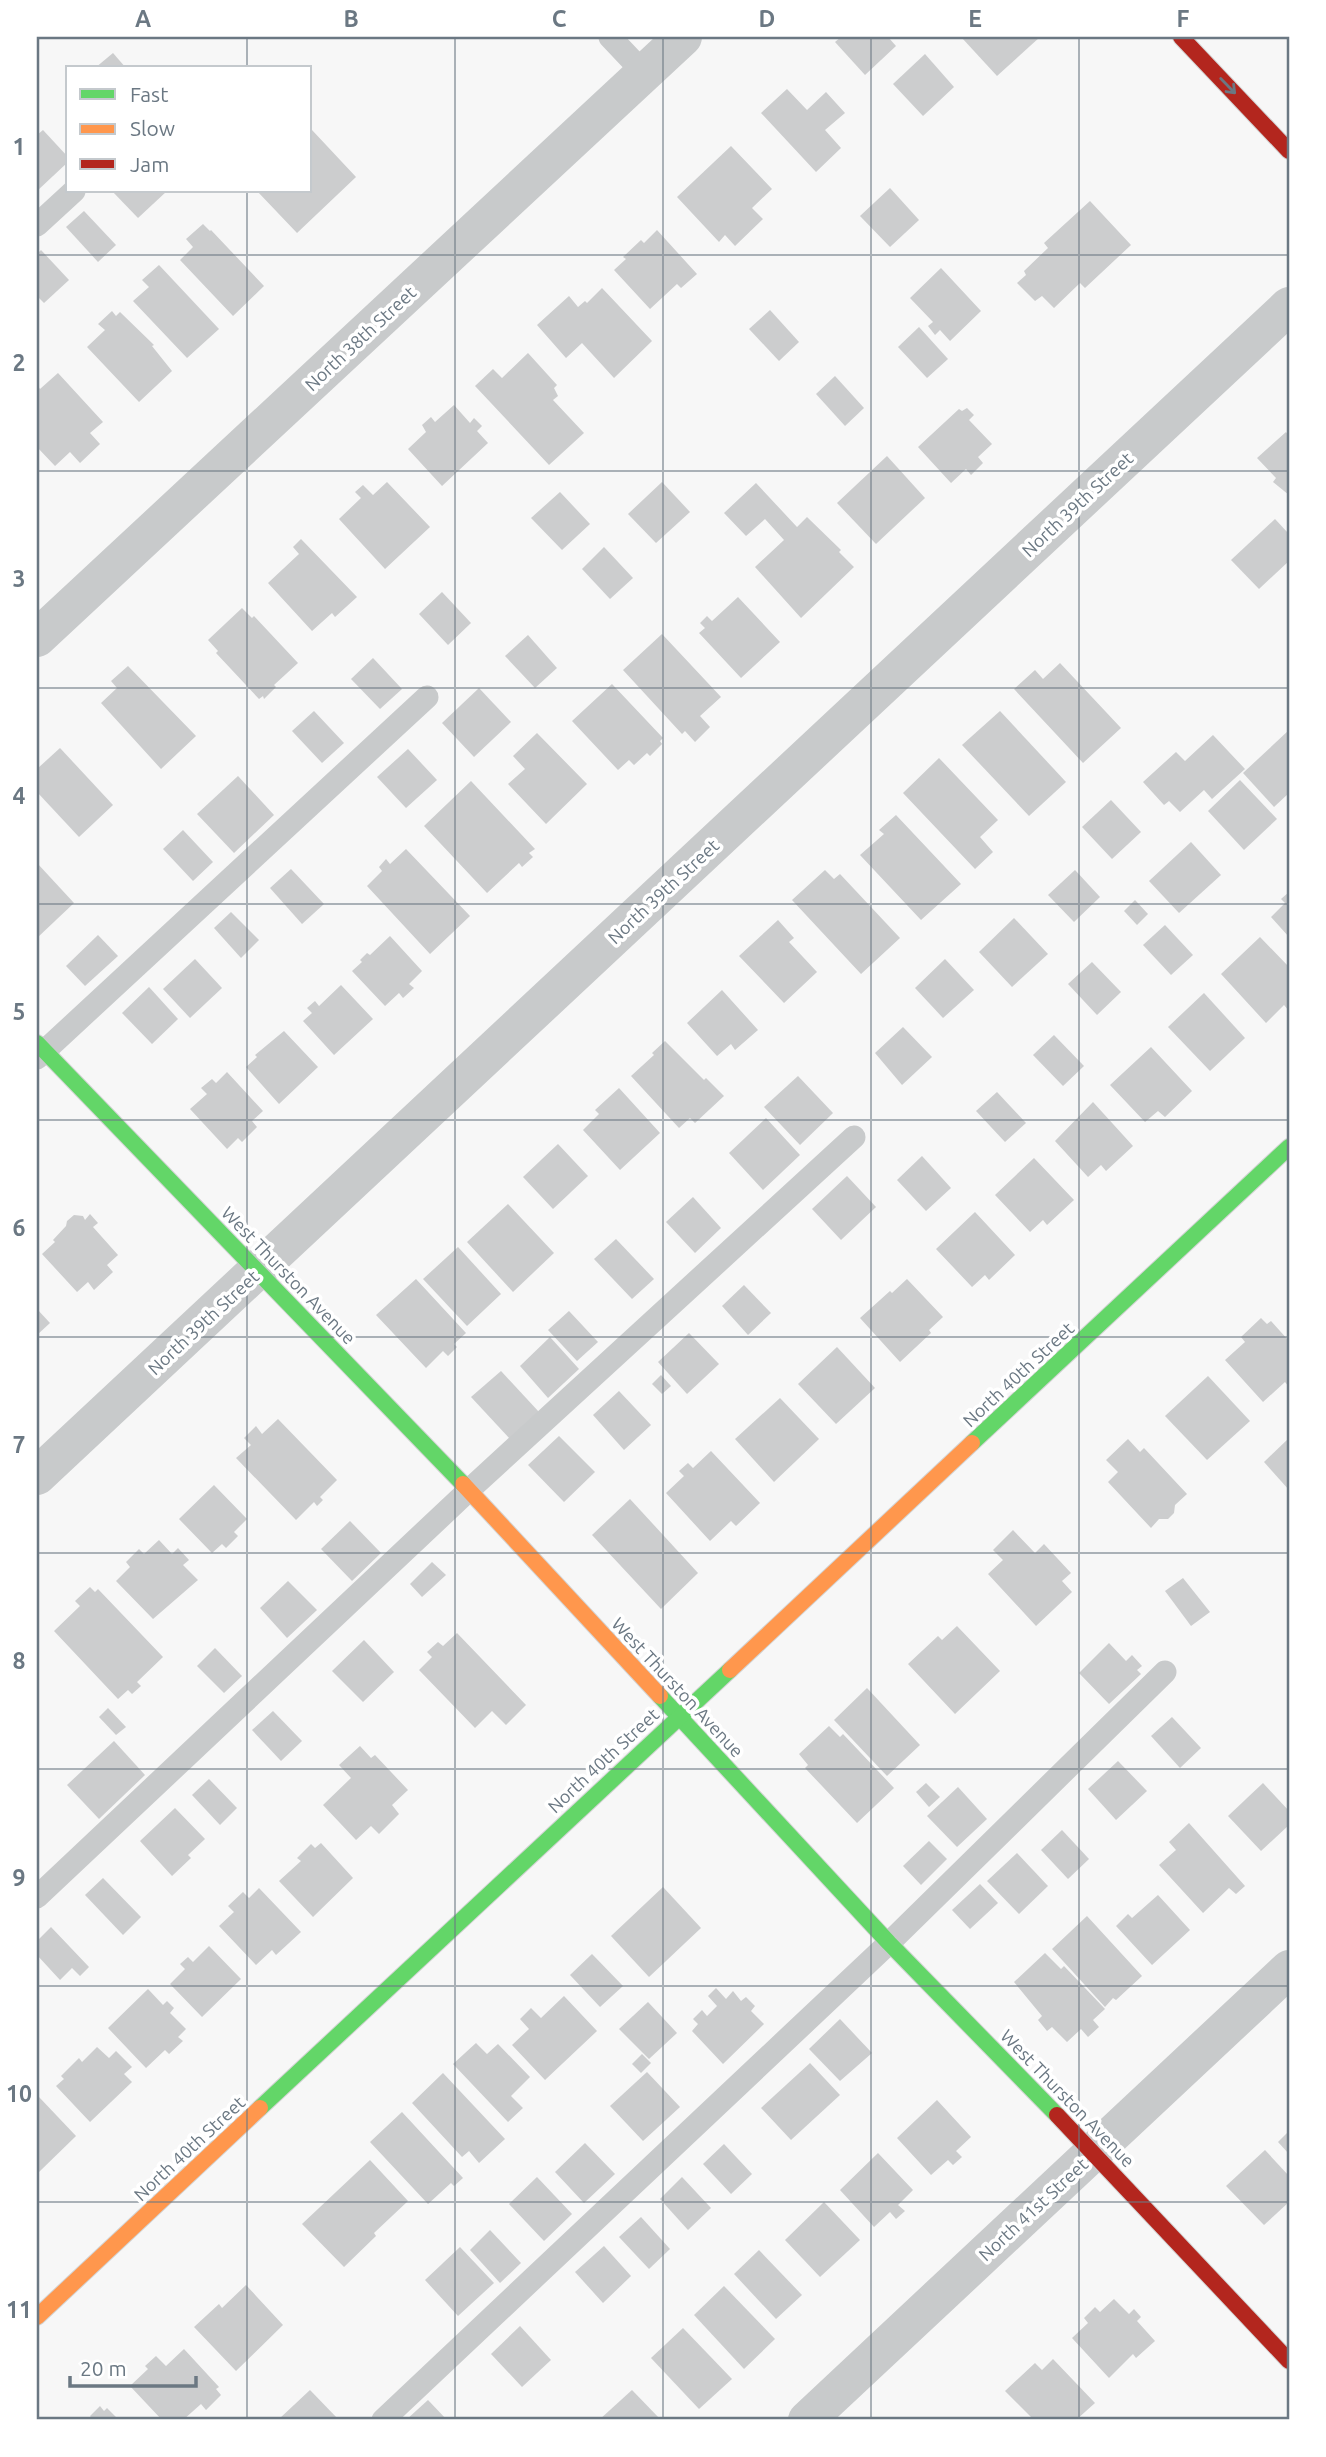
<svg xmlns="http://www.w3.org/2000/svg" width="1326" height="2457" font-family="Ubuntu,sans-serif">
<rect width="100%" height="100%" fill="#f7f7f7"/>
<g fill="#cccdce">
<path d="M841,37H888L896,46L865,75L835,42Z"/>
<path d="M963,37H1040L997,76L962,38Z"/>
<path d="M113,53L126,68H95Z"/>
<path d="M925,54L954,87L923,116L893,84Z"/>
<path d="M787,89L807,110L826,92L845,113L825,130L841,148L816,172L761,113Z"/>
<path d="M43,130L68,157V162L37,191V135Z"/>
<path d="M312,130L356,177L297,233L257,191H310V133Z"/>
<path d="M731,146L772,189L752,208L763,219L735,246L725,235L719,242L677,197Z"/>
<path d="M890,188L919,220L890,247L860,216Z"/>
<path d="M112,191H167L138,218Z"/>
<path d="M1090,201L1131,245L1085,288L1080,283L1054,308L1042,296L1035,301L1017,283L1026,275L1024,271L1048,248L1044,243Z"/>
<path d="M84,211L116,245L98,262L66,227Z"/>
<path d="M203,224L210,231L211,230L264,286L233,316L180,260L193,247L186,239Z"/>
<path d="M657,230L697,274L681,288L677,284L650,309L614,270L626,259L623,257L641,240L644,243Z"/>
<path d="M41,250L69,280L44,303L37,296V254Z"/>
<path d="M159,265L219,329L187,358L133,301L149,287L142,280Z"/>
<path d="M941,268L981,311L950,341L940,330L935,335L928,326L933,322L910,298Z"/>
<path d="M602,288L652,341L614,378L582,343L566,358L537,325L569,296L578,307L585,301L587,303Z"/>
<path d="M770,310L799,342L779,361L749,329Z"/>
<path d="M112,311L116,316L120,312L154,345L152,346L172,371L139,402L87,347L105,330L98,324Z"/>
<path d="M919,327L948,359L927,378L898,347Z"/>
<path d="M528,353L557,385L554,388L558,396L553,400L584,433L549,465L475,386L493,369L502,378Z"/>
<path d="M58,373L103,422L90,433L100,444L80,463L70,452L55,466L37,447V385L40,389Z"/>
<path d="M835,376L864,408L845,426L816,394Z"/>
<path d="M454,405L470,423L474,418L482,426L477,431L488,443L442,486L408,449L426,432L422,425L431,417L435,422Z"/>
<path d="M967,408L974,415L969,420L992,444L978,457L983,463L971,475L966,469L951,483L918,447L959,409L962,411Z"/>
<path d="M1286,432L1289,436V495L1273,482L1276,478L1257,458Z"/>
<path d="M887,456L925,498L876,544L837,503Z"/>
<path d="M387,482L430,527L385,569L339,519L361,498L355,492L363,485L373,495Z"/>
<path d="M662,482L690,512L656,543L628,514Z"/>
<path d="M756,483L797,527L807,517L841,550L839,552L854,567L801,618L755,567L784,540L765,519L746,536L724,513Z"/>
<path d="M560,492L590,524L562,550L531,518Z"/>
<path d="M1275,519L1289,534V561L1259,589L1231,560Z"/>
<path d="M301,539L357,597L335,617L332,613L312,631L268,583L299,554L293,547Z"/>
<path d="M604,547L633,578L610,599L582,569Z"/>
<path d="M442,592L471,623L448,645L419,614Z"/>
<path d="M738,597L780,642L741,678L699,633L705,628L700,623L707,616L712,621Z"/>
<path d="M242,608L252,618L254,616L298,663L274,685L276,687L264,699L263,696L259,699L216,653L218,651L208,640Z"/>
<path d="M662,634L721,697L700,716L710,727L695,742L685,731L682,734L623,670Z"/>
<path d="M528,635L557,668L535,688L505,656Z"/>
<path d="M373,658L402,689L380,709L351,679Z"/>
<path d="M1060,663L1121,728L1083,763L1014,689L1035,670L1043,679Z"/>
<path d="M128,666L196,736L161,769L101,703L117,688L111,681Z"/>
<path d="M612,684L663,738L660,741L662,744L650,756L647,753L634,765L629,760L618,770L572,721Z"/>
<path d="M479,688L511,722L474,757L442,723Z"/>
<path d="M314,711L344,743L322,763L292,731Z"/>
<path d="M1000,711L1066,782L1029,816L962,745Z"/>
<path d="M1289,730V793L1274,807L1243,773Z"/>
<path d="M537,733L587,784L546,824L508,784L525,769L513,756Z"/>
<path d="M1213,735L1245,769L1212,799L1204,790L1180,812L1169,801L1164,805L1143,782L1176,752L1185,761Z"/>
<path d="M60,748L113,805L79,837L37,792V769Z"/>
<path d="M408,749L437,780L406,808L377,777Z"/>
<path d="M939,758L998,820L980,837L993,852L975,869L903,793Z"/>
<path d="M238,776L274,815L234,853L197,814Z"/>
<path d="M1240,780L1277,819L1244,850L1208,811Z"/>
<path d="M471,781L535,849L529,853L533,857L522,867L519,863L487,893L424,826Z"/>
<path d="M1111,800L1141,832L1112,859L1082,827Z"/>
<path d="M896,815L961,884L921,920L860,855L884,834L879,830Z"/>
<path d="M183,830L213,862L193,881L163,849Z"/>
<path d="M1191,842L1221,875L1179,913L1149,881Z"/>
<path d="M406,849L470,916L430,954L367,886L382,871L379,867L386,859L390,864Z"/>
<path d="M37,863L74,903L37,938Z"/>
<path d="M291,869L324,904L302,924L270,888Z"/>
<path d="M825,870L834,879L840,874L900,938L861,974L792,900Z"/>
<path d="M1075,870L1100,897L1074,922L1048,895Z"/>
<path d="M1289,892V937L1271,917L1285,903L1281,899Z"/>
<path d="M1135,900L1148,914L1137,925L1124,911Z"/>
<path d="M231,912L259,940L241,958L214,928Z"/>
<path d="M1014,918L1048,954L1012,987L979,952Z"/>
<path d="M778,920L794,938L789,942L817,972L784,1003L739,956Z"/>
<path d="M1165,925L1193,955L1171,975L1143,945Z"/>
<path d="M98,935L118,956L85,986L66,966Z"/>
<path d="M390,936L422,971L409,984L414,988L403,998L399,993L385,1006L352,971L362,962L360,960L367,953L370,955Z"/>
<path d="M1260,937L1289,967V1011L1284,1005L1266,1023L1221,974Z"/>
<path d="M195,959L222,988L190,1018L163,989Z"/>
<path d="M945,959L974,990L943,1018L915,988Z"/>
<path d="M1092,962L1121,992L1097,1015L1068,984Z"/>
<path d="M341,985L373,1019L334,1055L303,1021L312,1013L307,1008L315,1001L319,1006Z"/>
<path d="M149,987L178,1019L152,1044L122,1013Z"/>
<path d="M722,990L758,1030L735,1050L731,1044L717,1056L687,1023Z"/>
<path d="M1204,993L1245,1038L1210,1071L1168,1027Z"/>
<path d="M903,1027L932,1057L902,1085L875,1053Z"/>
<path d="M284,1031L318,1067L279,1104L246,1067L257,1057L255,1055Z"/>
<path d="M1054,1035L1084,1066L1063,1086L1033,1055Z"/>
<path d="M665,1041L704,1080L706,1078L724,1096L695,1123L690,1118L679,1128L631,1076L654,1055L652,1053Z"/>
<path d="M1151,1047L1192,1091L1165,1117L1158,1111L1145,1122L1110,1085Z"/>
<path d="M227,1072L263,1111L252,1121L257,1127L242,1142L238,1138L227,1149L190,1109L207,1094L201,1088L212,1079L216,1083Z"/>
<path d="M798,1076L833,1113L800,1145L764,1107Z"/>
<path d="M619,1088L660,1133L620,1170L583,1130L599,1114L595,1110Z"/>
<path d="M997,1092L1026,1123L1005,1142L976,1111Z"/>
<path d="M1093,1102L1133,1146L1106,1171L1101,1165L1088,1177L1055,1141Z"/>
<path d="M766,1118L800,1155L763,1190L729,1153Z"/>
<path d="M558,1144L588,1176L553,1209L523,1177Z"/>
<path d="M922,1156L951,1188L926,1211L897,1180Z"/>
<path d="M1034,1158L1074,1200L1047,1225L1043,1220L1030,1232L995,1195Z"/>
<path d="M847,1176L876,1207L841,1240L812,1209Z"/>
<path d="M693,1197L721,1228L695,1253L666,1222Z"/>
<path d="M508,1204L554,1253L513,1292L467,1242Z"/>
<path d="M975,1212L1015,1255L989,1280L985,1275L972,1287L936,1249Z"/>
<path d="M90,1214L98,1223L93,1227L118,1255L107,1265L113,1272L94,1290L88,1282L77,1292L42,1254L55,1242L53,1240L66,1226L67,1221L74,1215L83,1216L85,1220Z"/>
<path d="M616,1239L654,1279L632,1299L594,1259Z"/>
<path d="M458,1247L501,1294L467,1326L423,1279Z"/>
<path d="M416,1279L466,1333L454,1344L457,1347L448,1356L443,1351L426,1368L376,1315Z"/>
<path d="M907,1279L943,1317L929,1330L931,1333L900,1362L860,1318L890,1291L892,1293Z"/>
<path d="M744,1285L771,1313L748,1335L722,1306Z"/>
<path d="M37,1309L50,1323L37,1335Z"/>
<path d="M569,1311L598,1342L577,1361L548,1330Z"/>
<path d="M1261,1318L1267,1324L1271,1321L1289,1341V1387L1285,1382L1263,1402L1225,1360L1245,1342L1241,1337Z"/>
<path d="M689,1333L719,1364L687,1394L658,1362Z"/>
<path d="M550,1337L579,1369L548,1398L520,1366Z"/>
<path d="M837,1347L875,1388L836,1424L798,1384Z"/>
<path d="M501,1371L539,1412L510,1439L471,1397Z"/>
<path d="M661,1375L671,1386L662,1394L652,1384Z"/>
<path d="M1208,1376L1250,1421L1207,1460L1165,1416Z"/>
<path d="M619,1391L651,1425L624,1450L593,1415Z"/>
<path d="M780,1398L819,1439L774,1482L735,1439Z"/>
<path d="M278,1419L337,1480L320,1497L323,1500L317,1506L314,1502L296,1520L236,1458L251,1445L244,1438L256,1426L262,1434Z"/>
<path d="M559,1436L595,1472L564,1502L528,1465Z"/>
<path d="M1289,1438V1490L1264,1462Z"/>
<path d="M1128,1439L1140,1452L1144,1448L1187,1494L1175,1505L1174,1513L1168,1519H1159L1151,1528L1108,1482L1118,1472L1106,1460Z"/>
<path d="M711,1451L760,1503L736,1526L731,1521L710,1541L666,1493L684,1476L679,1471L688,1463L693,1468Z"/>
<path d="M214,1485L247,1519L234,1532L238,1536L226,1548L222,1544L212,1553L179,1519Z"/>
<path d="M630,1499L698,1573L661,1609L592,1535Z"/>
<path d="M350,1521L381,1553L352,1581L321,1549Z"/>
<path d="M1013,1530L1035,1553L1044,1544L1071,1573L1062,1581L1072,1592L1036,1626L988,1574L1003,1560L993,1550Z"/>
<path d="M159,1540L172,1554L178,1548L189,1560L183,1565L198,1580L153,1619L116,1581L130,1567L126,1562L139,1549L144,1554Z"/>
<path d="M432,1562L446,1575L422,1597L410,1584Z"/>
<path d="M1183,1578L1210,1612L1191,1626L1165,1591Z"/>
<path d="M288,1581L317,1610L287,1638L260,1608Z"/>
<path d="M90,1587L95,1592L98,1589L163,1657L137,1682L141,1686L132,1694L128,1690L118,1699L54,1631L80,1606L75,1601Z"/>
<path d="M957,1626L1000,1671L955,1714L908,1664L938,1636L942,1640Z"/>
<path d="M457,1633L526,1705L506,1725L492,1711L475,1728L419,1670L432,1657L427,1652L438,1642L443,1646Z"/>
<path d="M364,1640L394,1672L363,1702L332,1671Z"/>
<path d="M1109,1643L1126,1661L1132,1655L1142,1666L1137,1670L1141,1674L1109,1704L1079,1673Z"/>
<path d="M215,1648L242,1676L224,1693L197,1666Z"/>
<path d="M867,1688L920,1745L887,1776L834,1720Z"/>
<path d="M108,1708L126,1727L116,1735L99,1717Z"/>
<path d="M273,1711L302,1741L281,1761L252,1730Z"/>
<path d="M1172,1717L1201,1748L1180,1768L1151,1736Z"/>
<path d="M829,1726L840,1737L843,1734L894,1788L857,1823L805,1768L808,1765L799,1754Z"/>
<path d="M114,1741L145,1775L99,1819L67,1785Z"/>
<path d="M360,1746L371,1758L375,1755L408,1790L392,1805L399,1814L379,1834L371,1826L356,1840L323,1805L351,1778L339,1765Z"/>
<path d="M1118,1761L1147,1791L1116,1820L1088,1789Z"/>
<path d="M209,1779L237,1808L220,1825L192,1795Z"/>
<path d="M926,1783L940,1797L929,1807L916,1792Z"/>
<path d="M1263,1783L1289,1811V1825L1261,1851L1228,1816Z"/>
<path d="M958,1787L987,1819L957,1847L927,1816Z"/>
<path d="M175,1808L205,1839L188,1855L191,1858L172,1876L140,1841Z"/>
<path d="M1189,1823L1245,1886L1236,1894L1229,1888L1203,1913L1159,1865L1176,1850L1169,1842Z"/>
<path d="M1062,1830L1089,1859L1068,1879L1041,1850Z"/>
<path d="M929,1841L947,1859L921,1885L903,1866Z"/>
<path d="M321,1843L353,1878L313,1917L279,1881L301,1861L297,1858L311,1844L315,1848Z"/>
<path d="M1017,1853L1048,1886L1019,1914L987,1881Z"/>
<path d="M103,1878L141,1917L123,1935L85,1895Z"/>
<path d="M980,1884L998,1903L970,1929L952,1910Z"/>
<path d="M663,1887L701,1928L649,1977L611,1936Z"/>
<path d="M259,1888L301,1932L276,1955L272,1950L256,1965L219,1926L234,1912L228,1906L243,1892L249,1898Z"/>
<path d="M1158,1895L1190,1930L1152,1965L1116,1926L1128,1914L1132,1918Z"/>
<path d="M1087,1916L1142,1976L1116,2000L1113,1998L1105,2007L1052,1949Z"/>
<path d="M51,1927L89,1967L80,1976L72,1968L60,1980L37,1955V1941Z"/>
<path d="M209,1946L241,1979L202,2017L170,1984L185,1969L180,1964L188,1957L193,1962Z"/>
<path d="M1045,1953L1061,1969L1064,1966L1105,2009L1093,2020L1099,2027L1088,2037L1081,2029L1067,2042L1052,2027L1047,2031L1038,2020L1042,2016L1014,1982Z"/>
<path d="M592,1954L623,1986L600,2007L570,1975Z"/>
<path d="M716,1988L726,1999L733,1991L741,2001L746,1997L755,2006L751,2011L764,2024L723,2064L692,2031L698,2024L693,2019L702,2010L707,2016L717,2006L708,1996Z"/>
<path d="M148,1989L163,2005L167,2001L174,2008L170,2013L186,2029L178,2037L183,2041L169,2054L165,2050L146,2068L108,2028Z"/>
<path d="M564,1996L597,2031L545,2080L512,2045L529,2029L520,2019L531,2008L541,2018Z"/>
<path d="M648,2002L677,2033L649,2059L619,2029Z"/>
<path d="M840,2019L872,2053L840,2081L809,2049Z"/>
<path d="M476,2043L487,2054L498,2044L530,2077L511,2096L523,2108L508,2122L453,2064Z"/>
<path d="M97,2047L109,2058L116,2051L132,2067L124,2074L132,2082L90,2122L56,2086L64,2079L61,2076L79,2058L82,2062Z"/>
<path d="M642,2054L651,2063L641,2073L632,2064Z"/>
<path d="M810,2063L840,2095L791,2140L761,2108Z"/>
<path d="M647,2072L680,2107L643,2141L610,2106Z"/>
<path d="M443,2073L505,2139L479,2163L469,2151L462,2157L412,2103Z"/>
<path d="M39,2097L76,2136L38,2173L37,2099Z"/>
<path d="M937,2100L971,2137L956,2151L962,2157L953,2165L948,2160L931,2175L897,2138Z"/>
<path d="M402,2112L463,2178L454,2186L451,2183L428,2204L370,2142Z"/>
<path d="M1289,2131V2154L1278,2142Z"/>
<path d="M585,2143L615,2174L584,2203L555,2172Z"/>
<path d="M724,2144L752,2174L731,2194L703,2164Z"/>
<path d="M1265,2150L1289,2176V2202L1264,2225L1226,2186Z"/>
<path d="M878,2153L913,2190L898,2205L905,2211L896,2219L890,2212L874,2227L840,2190Z"/>
<path d="M370,2160L408,2201L374,2233L376,2236L344,2267L302,2224Z"/>
<path d="M537,2177L572,2214L544,2241L509,2204Z"/>
<path d="M682,2177L711,2208L688,2230L660,2199Z"/>
<path d="M824,2202L860,2240L820,2277L785,2240Z"/>
<path d="M641,2217L670,2249L649,2269L619,2237Z"/>
<path d="M490,2230L521,2263L500,2283L470,2250Z"/>
<path d="M604,2246L631,2276L603,2303L575,2272Z"/>
<path d="M460,2247L494,2283L458,2316L425,2280Z"/>
<path d="M759,2250L802,2295L776,2319L734,2274Z"/>
<path d="M246,2285L283,2325L236,2371L194,2327L219,2304L222,2308Z"/>
<path d="M724,2286L775,2339L744,2369L694,2315Z"/>
<path d="M1114,2299L1129,2314L1134,2309L1141,2317L1137,2321L1155,2341L1136,2358L1133,2354L1109,2378L1072,2338L1088,2323L1084,2318L1095,2307L1100,2312Z"/>
<path d="M520,2326L551,2360L522,2387L491,2354Z"/>
<path d="M683,2328L732,2379L699,2409L651,2358Z"/>
<path d="M184,2349L219,2387L216,2389L221,2395L206,2410L201,2404L183,2420H162L130,2386L148,2369L145,2366L156,2356L166,2366Z"/>
<path d="M1053,2359L1095,2403L1076,2420H1034L1005,2391L1035,2363L1042,2370Z"/>
<path d="M310,2390L339,2420L279,2419Z"/>
<path d="M632,2390L661,2420H599Z"/>
<path d="M428,2400L447,2420H406Z"/>
<path d="M100,2406L104,2411L107,2408L119,2420H93L90,2416Z"/>
</g>
<g fill="none" stroke-linecap="round" stroke-linejoin="round">
<g stroke="#d3d4d4" stroke-width="18">
<g id="fast">
<path d="M37,1043L463,1484"/>
<path d="M972,1443L1289,1147"/>
<path d="M660,1696L889,1943L1057,2115"/>
<path d="M260,2108L730,1670"/>
</g>
</g>
<g stroke="#d3d4d4" stroke-width="18">
<g id="slow">
<path d="M463,1484L660,1696"/>
<path d="M730,1670L972,1443"/>
<path d="M37,2317L260,2108"/>
</g>
</g>
<g stroke="#d3d4d4" stroke-width="18">
<g id="jam">
<path d="M1181,37L1289,151"/>
<path d="M1057,2115L1289,2361"/>
</g>
</g>
<g stroke="#c8cacb" stroke-width="23">
<path d="M610,37L644,73"/>
<path d="M37,225L74,191"/>
<path d="M37,1058L427,697"/>
<path d="M37,1897L469,1490L854,1137"/>
<path d="M383,2420L889,1943L1165,1672"/>
</g>
<g stroke="#c8cacb" stroke-width="38">
<path d="M37,638L683,37"/>
<path d="M37,1476L1289,306"/>
<path d="M807,2420L1289,1969"/>
</g>
<use href="#fast" stroke="#63d668" stroke-width="16"/>
<use href="#slow" stroke="#ff974d" stroke-width="16"/>
<use href="#jam" stroke="#b3261e" stroke-width="16"/>
</g>
<defs><path id="oneway-shaft" d="M-6 0H5M1.5-3L5.5 0L1.5 3" fill="none" stroke-width="1.6" stroke-linecap="round" stroke-linejoin="round" transform="scale(1.75)"/></defs>
<use stroke="#6b7883" href="#oneway-shaft" transform="translate(1228 86) rotate(46)"/>
<path fill="none" stroke="#6b7883" stroke-width="2" stroke-opacity="0.55" d="M247,37V68M455,37V2420M663,37V2420M871,37V2420M1079,37V2420M247,191V2420M37,255H1289M37,471H1289M37,688H1289M37,904H1289M37,1120H1289M37,1337H1289M37,1553H1289M37,1769H1289M37,1986H1289M37,2202H1289"/>
<g text-anchor="middle" dominant-baseline="central" stroke-width="7" stroke-linejoin="round" paint-order="stroke">
<g font-size="18" fill="#6b7883" stroke="#fff">
<text transform="translate(360 338) rotate(-43)">North 38th Street</text>
<text transform="translate(1077 504) rotate(-43)">North 39th Street</text>
<text transform="translate(663 891) rotate(-43)">North 39th Street</text>
<text transform="translate(289 1275) rotate(46)">West Thurston Avenue</text>
<text transform="translate(203 1322) rotate(-43)">North 39th Street</text>
<text transform="translate(1018 1374) rotate(-43)">North 40th Street</text>
<text transform="translate(678 1687) rotate(47)">West Thurston Avenue</text>
<text transform="translate(603 1760) rotate(-43)">North 40th Street</text>
<text transform="translate(1068 2098) rotate(46)">West Thurston Avenue</text>
<text transform="translate(189 2148) rotate(-43)">North 40th Street</text>
<text transform="translate(1033 2209) rotate(-43)">North 41st Street</text>
</g>
</g>
<rect width="1326" height="2457" fill="none" stroke="#ffffff" stroke-width="77"/>
<rect x="66" y="66" width="245" height="126" fill="#ffffff" stroke="#c4c9cd" stroke-width="2"/>
<rect x="80" y="89" width="35" height="10" fill="#63d668" stroke="#c4c9cd" stroke-width="2"/>
<text x="130" y="102" font-size="21" fill="#6b7883">Fast</text>
<rect x="80" y="124" width="35" height="10" fill="#ff974d" stroke="#c4c9cd" stroke-width="2"/>
<text x="130" y="136" font-size="21" fill="#6b7883">Slow</text>
<rect x="80" y="159" width="35" height="10" fill="#b3261e" stroke="#c4c9cd" stroke-width="2"/>
<text x="130" y="172" font-size="21" fill="#6b7883">Jam</text>
<path d="M70 2376v10h126v-10" fill="none" stroke="#6b7883" stroke-width="3.5"/>
<text x="80" y="2376" font-size="21" fill="#6b7883" stroke="#ffffff" stroke-width="5" paint-order="stroke">20 m</text>
<rect x="38" y="38" width="1250" height="2380" fill="none" stroke="#6b7883" stroke-width="2.5"/>
<g font-size="23" text-anchor="middle" font-weight="bold" fill="#6b7883">
<text x="143" y="27">A</text>
<text x="351" y="27">B</text>
<text x="559" y="27">C</text>
<text x="767" y="27">D</text>
<text x="975" y="27">E</text>
<text x="1183" y="27">F</text>
<text x="19" y="155">1</text>
<text x="19" y="371">2</text>
<text x="19" y="587">3</text>
<text x="19" y="804">4</text>
<text x="19" y="1020">5</text>
<text x="19" y="1236">6</text>
<text x="19" y="1453">7</text>
<text x="19" y="1669">8</text>
<text x="19" y="1886">9</text>
<text x="19" y="2102">10</text>
<text x="19" y="2318">11</text>
</g>
</svg>
